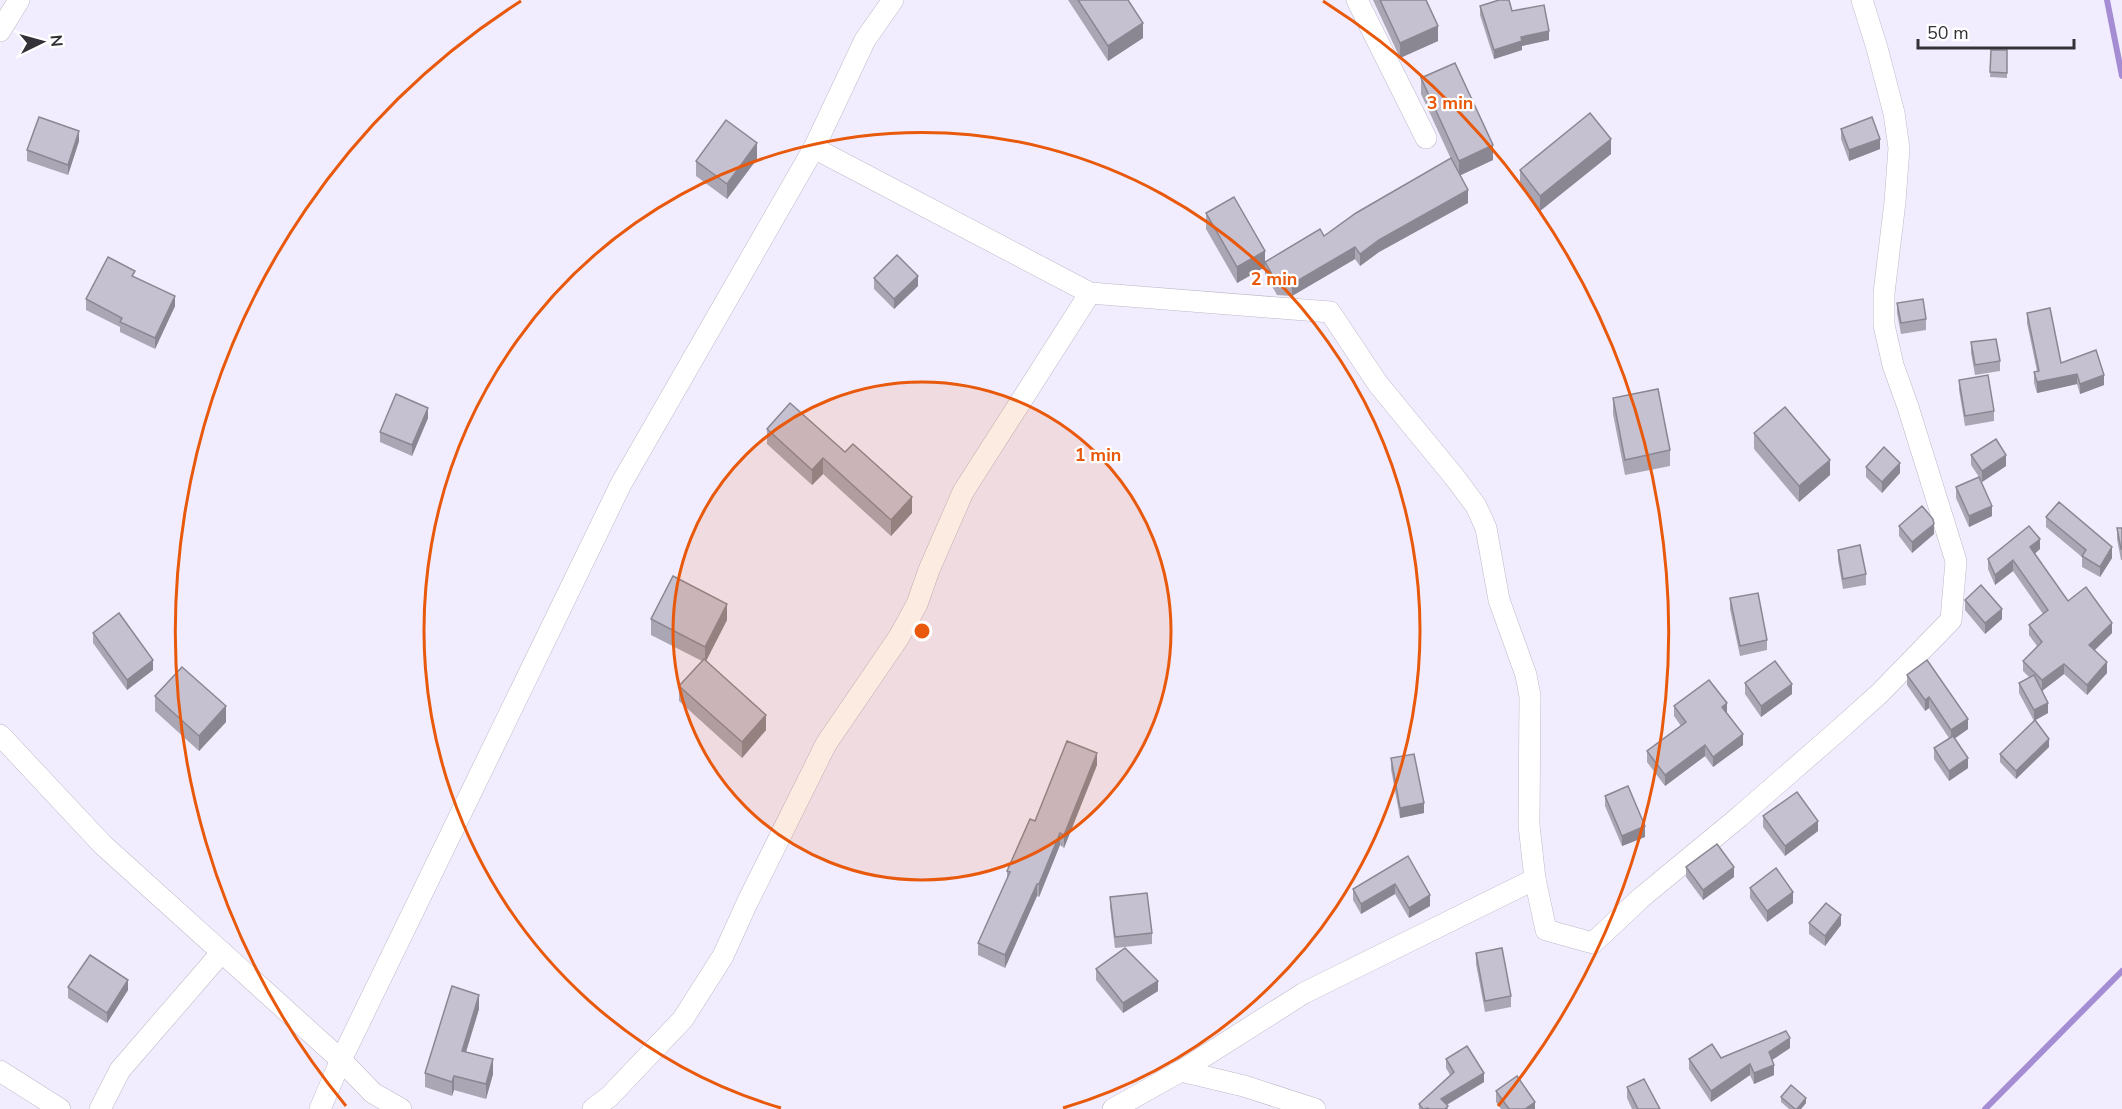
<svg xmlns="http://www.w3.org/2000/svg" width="2122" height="1109" font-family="'Nunito Sans',sans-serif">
<rect width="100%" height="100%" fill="#f2edfe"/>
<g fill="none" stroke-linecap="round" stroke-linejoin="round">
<g stroke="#a48dd3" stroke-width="6">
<path d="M2107,0L2122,76"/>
<path d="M1985,1109L2122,971"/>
</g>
<g stroke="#beb9c9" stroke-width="22">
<g id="minor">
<path d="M1357,0L1426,138"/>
<path d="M0,31L19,0"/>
<path d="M814,148L1090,293L1330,312L1378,384L1456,479L1476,506L1486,528L1499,600L1526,675L1530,696L1529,825L1535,879L1546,930L1593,943L1642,897L1739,817L1840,729L1880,693L1951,620L1956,561L1908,407L1893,365L1884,325V293L1895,202L1899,148L1894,113L1877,48L1862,0"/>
<path d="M0,735L103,845L341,1060L373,1093L401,1109"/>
<path d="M0,1071L60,1109"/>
<path d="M1181,1071L1244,1086L1315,1109"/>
<path d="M100,1109L120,1070L222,952"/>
<path d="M320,1109L341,1060L621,484L814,148L865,40L893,0"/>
<path d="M593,1109L609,1097L683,1019L723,956L747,903L826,744L899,637L917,604L929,570L963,492L1090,293"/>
<path d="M1113,1109L1181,1071L1304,993L1535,879"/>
</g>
</g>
<use href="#minor" stroke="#fff" stroke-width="21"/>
</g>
<g fill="#aaa6b4">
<path d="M1068,0H1128L1143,38L1108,61Z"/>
<path d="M1373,0H1426L1438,41L1400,58Z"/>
<path d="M1480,6L1512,11L1549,40L1522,46V50L1494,59L1480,15Z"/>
<path d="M1991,50H2007V78L1990,77Z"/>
<path d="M1421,78L1493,160L1460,175L1468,203L1379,252L1360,266L1355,259L1292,296L1277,295L1265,274V267L1237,283L1206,229V213L1265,262L1324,236L1451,159L1421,94Z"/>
<path d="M1841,129L1880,149L1849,161L1841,139Z"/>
<path d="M79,141L68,175L27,161V150Z"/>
<path d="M1611,154L1540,211L1520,185V170Z"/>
<path d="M757,159L727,199L696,176V161Z"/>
<path d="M135,278L175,306L155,349L120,332V327L86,310V299Z"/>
<path d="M874,278L918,286L894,309L874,289Z"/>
<path d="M1897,303L1926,319V330L1901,334L1897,313Z"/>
<path d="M2027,313L2061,363L2104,385L2080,394L2077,384L2037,393L2034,383V372L2037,371L2027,323Z"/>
<path d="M1971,342L2000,361V371L1975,375L1971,353Z"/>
<path d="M1959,380L1994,411V421L1965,426L1959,390Z"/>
<path d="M1613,398L1670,450V466L1625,475L1613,414Z"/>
<path d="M790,403L912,513L891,536L823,474L812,485L767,444V429Z"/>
<path d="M428,418L412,456L380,442V432Z"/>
<path d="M1754,433L1830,475L1799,502L1754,449Z"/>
<path d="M1971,455L2006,466L1982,482L1979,477L1992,516L1969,527L1956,498V487L1979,477L1971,465Z"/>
<path d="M1866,467L1900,473L1882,493L1866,477Z"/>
<path d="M2046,517L2112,558L2100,577L2082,567V557L2046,527Z"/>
<path d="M1899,526L1934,534L1912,553L1899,536Z"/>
<path d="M2117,528H2122V560H2121L2117,539Z"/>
<path d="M2040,549L2034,554L2068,601L2112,633L2094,650L2107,673L2087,695L2064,674L2042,691L2048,713L2035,720L2049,747L2016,779L2000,762V754L2035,720L2034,721L2019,693V683L2029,677L2023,671V661L2037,646L2029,635V625L2043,614L2013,571L1995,585L1988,569V559Z"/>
<path d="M1838,550L1866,574V585L1843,589L1838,560Z"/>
<path d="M1730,598L1767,640V650L1740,656L1730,609Z"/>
<path d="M1965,600L2002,619L1985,634L1965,610Z"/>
<path d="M651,619L727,620L706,661L766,730L742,758L679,701V686L702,661L651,635Z"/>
<path d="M93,633L153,670L127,690L93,643Z"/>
<path d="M1907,675L1968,729L1954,739L1968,768L1949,781L1934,759V748L1949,738L1929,708L1925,711L1907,685Z"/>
<path d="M1745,683L1792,694L1761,717L1745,694Z"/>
<path d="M155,696L226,722L199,751L155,711Z"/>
<path d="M1674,706L1727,713L1743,745L1713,767L1705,756L1665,786L1647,762V751L1681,726L1674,716Z"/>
<path d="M1391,758L1424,813L1400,818L1391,769Z"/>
<path d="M1097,765L1064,848L1060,845L1039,897L1037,896L1005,968L978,955V943L1007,878V871L1035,821Z"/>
<path d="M1605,796L1645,837L1622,846L1605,806Z"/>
<path d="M1763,816L1818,831L1785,856L1763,827Z"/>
<path d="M1408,856L1430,906L1409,918L1395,894L1361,914L1353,900V889Z"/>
<path d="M1686,867L1734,877L1703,900L1686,877Z"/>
<path d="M1750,888L1793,903L1767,922L1750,898Z"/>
<path d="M1110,897L1152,933V944L1115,948L1110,907Z"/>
<path d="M1809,923L1841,925L1825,946L1809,934Z"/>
<path d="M1476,953L1511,996V1007L1485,1012L1476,964Z"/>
<path d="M1096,969L1158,991L1123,1013L1096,980Z"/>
<path d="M68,987L128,990L107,1023L68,998Z"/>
<path d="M479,1009L466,1052L493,1074L486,1099L454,1090L452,1096L425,1087V1073Z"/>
<path d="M1790,1048L1772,1060L1774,1075L1754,1084L1750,1075L1711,1102L1689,1069V1059L1721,1058Z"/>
<path d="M1446,1059L1484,1082L1447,1105L1448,1109H1419V1104L1450,1075L1446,1068Z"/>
<path d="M1627,1087L1660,1109H1632L1627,1098Z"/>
<path d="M1496,1091L1535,1109H1501L1496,1102Z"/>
<path d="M1781,1097L1806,1103L1801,1109H1789L1781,1102Z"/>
</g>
<g fill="#8b8792">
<path d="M1143,23V38L1108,61V46Z"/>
<path d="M1438,26V41L1400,58V43Z"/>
<path d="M1549,31V40L1522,46V50L1494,59V50L1521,37Z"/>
<path d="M79,131V141L68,175V165Z"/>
<path d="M1611,139V154L1540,211V196Z"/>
<path d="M1880,139V149L1849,161V150Z"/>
<path d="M757,143V159L727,199V184Z"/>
<path d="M1493,145V160L1459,176V161Z"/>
<path d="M1468,190V203L1379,252L1360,266V254L1379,240Z"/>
<path d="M1355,247V259L1292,296V284Z"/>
<path d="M1265,251V267L1237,283V267Z"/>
<path d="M918,276V286L894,309V299Z"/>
<path d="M175,296V306L155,349V338Z"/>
<path d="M2077,374V384L2037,393V382Z"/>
<path d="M2104,375V385L2080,394V384Z"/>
<path d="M428,408V418L412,456V445Z"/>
<path d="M2006,455V466L1982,482V471Z"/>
<path d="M823,458V474L812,485V470Z"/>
<path d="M1830,460V475L1799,502V486Z"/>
<path d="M1900,463V473L1882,493V482Z"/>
<path d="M912,497V513L891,536V520Z"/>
<path d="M1992,506V516L1969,527V516Z"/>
<path d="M1934,524V534L1912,553V542Z"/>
<path d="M2040,539V549L2030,558V547Z"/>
<path d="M2112,547V558L2100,577V567Z"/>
<path d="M2013,560V571L1995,585V575Z"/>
<path d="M727,604V620L705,663V647Z"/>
<path d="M2002,609V619L1985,634V623Z"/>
<path d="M2112,623V633L2089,656V645Z"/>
<path d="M153,660V670L127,690V680Z"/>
<path d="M2107,662V673L2087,695V685Z"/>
<path d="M2064,664V674L2042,691V680Z"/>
<path d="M1792,684V694L1761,717V706Z"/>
<path d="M1929,697V708L1925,711V700Z"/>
<path d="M1727,703V713L1722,707Z"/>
<path d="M2048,703V713L2034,721V710Z"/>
<path d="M226,706V722L199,751V736Z"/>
<path d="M766,715V730L742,758V742Z"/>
<path d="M1968,719V729L1951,741V730Z"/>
<path d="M1743,734V745L1713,767V757Z"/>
<path d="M2049,739V747L2016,779V771Z"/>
<path d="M1705,745V756L1665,786V775Z"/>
<path d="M1097,753V765L1064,848V835Z"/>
<path d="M1968,758V768L1949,781V771Z"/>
<path d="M1424,803V813L1400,818V808Z"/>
<path d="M1818,821V831L1785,856V846Z"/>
<path d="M1645,826V837L1622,846V836Z"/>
<path d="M1060,833V845L1039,897V884Z"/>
<path d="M1734,867V877L1703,900V890Z"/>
<path d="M1037,884V896L1005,968V955Z"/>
<path d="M1395,884V894L1361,914V904Z"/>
<path d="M1793,892V903L1767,922V911Z"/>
<path d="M1430,895V906L1409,918V908Z"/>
<path d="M1841,915V925L1825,946V936Z"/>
<path d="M128,980V990L107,1023V1013Z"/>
<path d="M1158,981V991L1123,1013V1003Z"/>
<path d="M479,995V1009L462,1065V1051Z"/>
<path d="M1790,1038V1048L1769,1062V1052Z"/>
<path d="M493,1059V1074L486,1099V1084Z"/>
<path d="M1750,1064V1075L1711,1102V1091Z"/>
<path d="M1774,1065V1075L1754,1084V1073Z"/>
<path d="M1484,1073V1082L1441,1108V1099Z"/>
<path d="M454,1076V1090L452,1096V1082Z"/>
<path d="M1806,1098V1103L1801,1109H1797Z"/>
<path d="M1535,1102V1109H1525Z"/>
</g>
<g fill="#c6c1d1" stroke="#8b8792" stroke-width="1.5">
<path d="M1078,0H1128L1143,23L1108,46Z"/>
<path d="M1380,0H1426L1438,26L1400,43Z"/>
<path d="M1499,0H1509L1512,11L1544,5L1549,31L1521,37L1522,41L1494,50L1480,6Z"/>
<path d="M1991,50H2007V73L1990,72Z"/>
<path d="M1455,63L1493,145L1459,161L1421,78Z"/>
<path d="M1590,113L1611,139L1540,196L1520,170Z"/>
<path d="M39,117L79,131L68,165L27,150Z"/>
<path d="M1872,117L1880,139L1849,150L1841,129Z"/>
<path d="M726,120L757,143L727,184L696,161Z"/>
<path d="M1451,158L1468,190L1379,240L1360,254L1355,247L1292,284L1277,283L1265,262L1320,229L1324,236L1356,213Z"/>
<path d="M1234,197L1265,251L1237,267L1206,213Z"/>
<path d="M897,255L918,276L894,299L874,278Z"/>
<path d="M108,257L135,271L132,276L175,296L155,338L120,322L122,318L86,299Z"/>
<path d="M1923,299L1926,319L1901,323L1897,303Z"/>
<path d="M2050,308L2061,363L2096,350L2104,375L2080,384L2077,374L2037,382L2034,372L2039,371L2027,313Z"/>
<path d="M1996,339L2000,361L1975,365L1971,342Z"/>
<path d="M1988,375L1994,411L1965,416L1959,380Z"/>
<path d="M1658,389L1670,450L1625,460L1613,398Z"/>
<path d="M396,394L428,408L412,445L380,432Z"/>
<path d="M790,403L845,452L853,444L912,497L891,520L823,458L812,470L767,429Z"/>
<path d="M1785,407L1830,460L1799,486L1754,433Z"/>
<path d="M1996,439L2006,455L1982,471L1971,455Z"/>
<path d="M1884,447L1900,463L1882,482L1866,467Z"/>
<path d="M1979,477L1992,506L1969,516L1956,487Z"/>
<path d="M2059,502L2112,547L2100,567L2082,556L2086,550L2046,517Z"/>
<path d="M1922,506L1933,519L1934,524L1912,542L1899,526Z"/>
<path d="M2029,526L2040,539L2030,547L2068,601L2086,587L2112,623L2089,645L2107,662L2087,685L2064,664L2042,680L2023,661L2042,642L2029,625L2048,610L2013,560L1995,575L1988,559Z"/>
<path d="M2117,528H2122V549H2121Z"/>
<path d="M1860,545L1866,574L1843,579L1838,550Z"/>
<path d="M673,576L727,604L705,647L651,619Z"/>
<path d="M1981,585L2002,609L1985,623L1965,600Z"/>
<path d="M1758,593L1767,640L1740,646L1730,598Z"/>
<path d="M119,613L153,660L127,680L93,633Z"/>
<path d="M704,659L766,715L742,742L679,686Z"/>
<path d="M1927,660L1968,719L1951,730L1929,697L1925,700L1907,675Z"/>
<path d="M1775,661L1792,684L1761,706L1745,683Z"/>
<path d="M182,667L226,706L199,736L155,696Z"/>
<path d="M2034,675L2048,703L2034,710L2019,683Z"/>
<path d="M1709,680L1727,703L1722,707L1743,734L1713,757L1705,745L1665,775L1647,751L1686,722L1674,706Z"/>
<path d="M2035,720L2049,739L2016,771L2000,754Z"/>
<path d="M1953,736L1968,758L1949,771L1934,748Z"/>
<path d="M1067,741L1097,753L1064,835L1060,833L1039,884H1037L1005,955L978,943L1010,872L1007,871L1030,819L1035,821Z"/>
<path d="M1414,754L1424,803L1400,808L1391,758Z"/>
<path d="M1628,786L1645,826L1622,836L1605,796Z"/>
<path d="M1797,792L1818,821L1785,846L1763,816Z"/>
<path d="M1717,844L1734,867L1703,890L1686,867Z"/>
<path d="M1408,856L1430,895L1409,908L1395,884L1361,904L1353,889Z"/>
<path d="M1776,868L1793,892L1767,911L1750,888Z"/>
<path d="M1147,893L1152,933L1115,937L1110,897Z"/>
<path d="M1826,903L1841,915L1825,936L1809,923Z"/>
<path d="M1125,948L1158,981L1123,1003L1096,969Z"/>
<path d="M1502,948L1511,996L1485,1001L1476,953Z"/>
<path d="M90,955L128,980L107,1013L68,987Z"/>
<path d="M452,986L479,995L462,1051L493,1059L486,1084L454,1076L452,1082L425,1073Z"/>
<path d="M1786,1031L1790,1038L1769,1052L1774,1065L1754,1073L1750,1064L1711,1091L1689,1059L1712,1044L1721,1058Z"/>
<path d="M1467,1046L1484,1073L1441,1099L1448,1106L1445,1109H1429L1428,1108L1423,1109L1419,1104L1454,1072L1446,1059Z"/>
<path d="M1517,1076L1535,1102L1525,1109H1509L1496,1091Z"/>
<path d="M1644,1079L1660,1109H1638L1627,1087Z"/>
<path d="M1791,1085L1806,1098L1797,1109H1795L1781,1097Z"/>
</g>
<circle cx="922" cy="631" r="249" fill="#e8590c" fill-opacity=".12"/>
<g fill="none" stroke="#e8590c" stroke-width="3">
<circle cx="922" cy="631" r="249"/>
<path d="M781 1108A498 498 0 1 1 1063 1108"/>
<path d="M346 1106A747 747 0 0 1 521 1M1323 1A747 747 0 0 1 1498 1106"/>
</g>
<circle cx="922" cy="631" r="9" fill="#e8590c" stroke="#fff" stroke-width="3"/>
<g font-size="18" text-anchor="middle" font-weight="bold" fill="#e8590c" stroke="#fff" stroke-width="4.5" stroke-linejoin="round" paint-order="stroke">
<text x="1450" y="109">3 min</text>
<text x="1274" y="285">2 min</text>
<text x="1098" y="461">1 min</text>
</g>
<g transform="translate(42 42) rotate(85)" stroke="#ffffff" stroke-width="4.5" paint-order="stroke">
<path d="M0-4.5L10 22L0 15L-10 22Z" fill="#343238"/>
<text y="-9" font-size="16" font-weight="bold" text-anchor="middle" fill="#343238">N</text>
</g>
<path d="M1918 39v9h156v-9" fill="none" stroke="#343238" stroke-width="3"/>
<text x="1927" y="39" font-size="18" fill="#343238" stroke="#ffffff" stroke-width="4.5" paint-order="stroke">50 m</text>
</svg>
